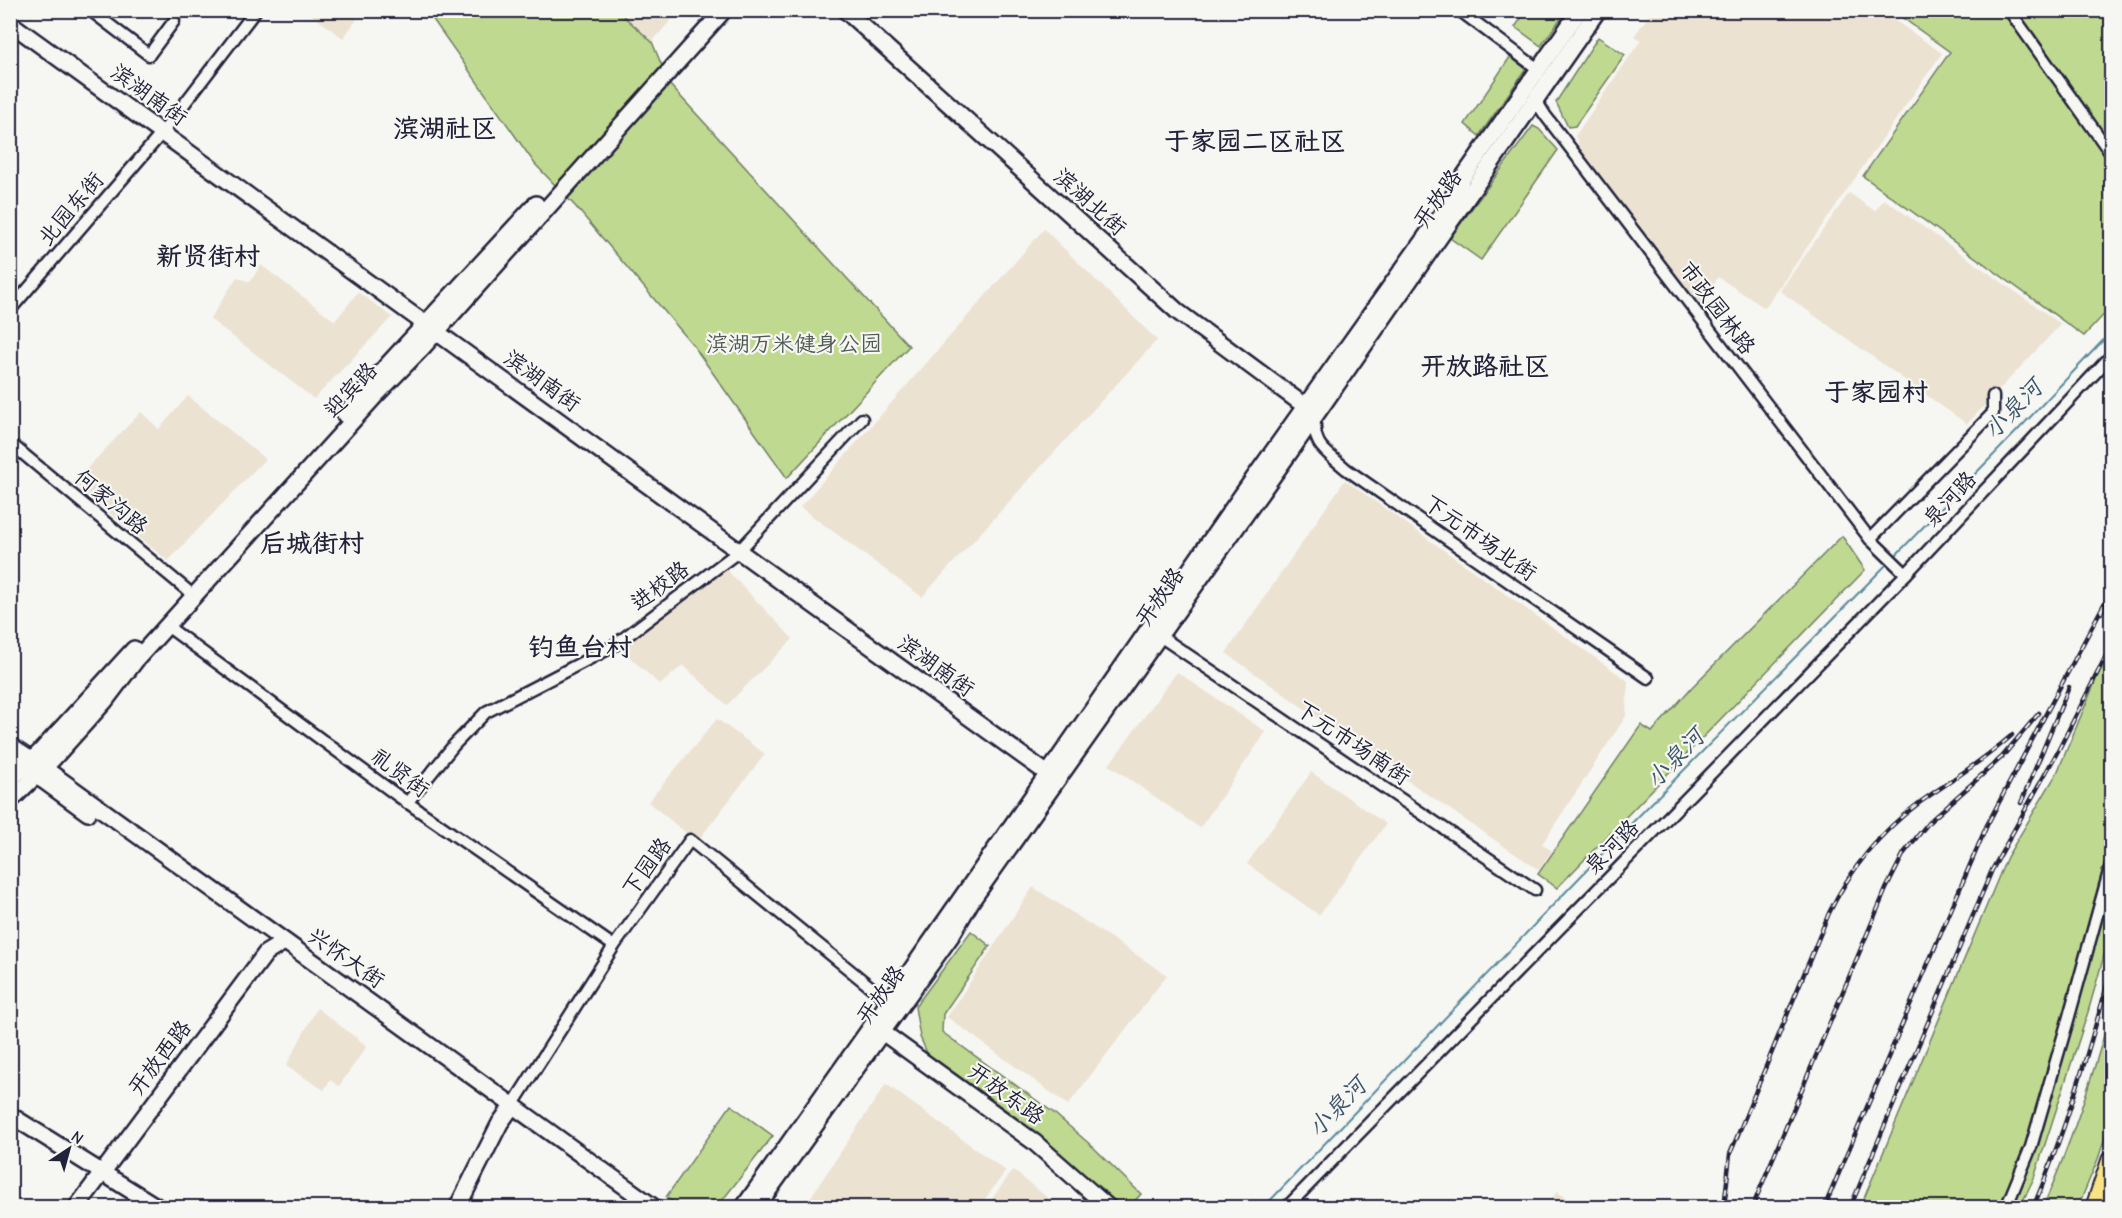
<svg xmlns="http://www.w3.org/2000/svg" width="2122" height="1218" font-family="'Comic Neue','LXGW WenKai TC',sans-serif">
<rect width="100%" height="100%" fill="#f6f6f2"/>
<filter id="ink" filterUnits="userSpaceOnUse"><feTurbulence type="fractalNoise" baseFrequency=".0167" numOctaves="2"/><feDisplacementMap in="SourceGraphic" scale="12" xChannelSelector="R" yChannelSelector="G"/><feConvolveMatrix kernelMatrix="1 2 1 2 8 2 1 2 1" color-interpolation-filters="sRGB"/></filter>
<g filter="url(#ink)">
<g fill="#ece2d2">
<path d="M306,11H363L343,38Z"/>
<path d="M618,11H679L652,42Z"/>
<path d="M1652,11H1881L1942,53L1765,308L1718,277L1698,307L1582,152L1575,136L1641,40L1634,36Z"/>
<path d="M1849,193L1875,211L1884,199L2061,324L1967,424L1780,291Z"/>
<path d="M1044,229L1157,340L922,597L800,507Z"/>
<path d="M261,265L335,321L358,292L392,317L314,399L210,319L237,277L250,282Z"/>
<path d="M188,396L265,459L168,561L73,483L141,412L159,429Z"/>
<path d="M1345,480L1628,681L1626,716L1542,844L1552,851L1539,870L1364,751L1226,653Z"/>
<path d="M725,568L793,639L727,705L683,665L660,685L621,649L629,638Z"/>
<path d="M1177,672L1266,732L1200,828L1109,765Z"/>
<path d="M717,719L765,754L697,842L648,802Z"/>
<path d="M1311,772L1386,824L1319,915L1247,864Z"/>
<path d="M1033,887L1167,975L1068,1105L947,1017Z"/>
<path d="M317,1008L367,1046L339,1086L330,1080L324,1090L286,1066Z"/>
<path d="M886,1084L1006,1171L979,1207H804Z"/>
<path d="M1013,1170L1059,1207H986Z"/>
<path d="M1557,1192L1579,1207H1545Z"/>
</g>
<g fill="#bfd990" stroke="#707e66" stroke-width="1.5">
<path d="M1527,10H1566V11L1541,46L1515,27Z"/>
<path d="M427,11H618L652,42L670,85L909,346L787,478L693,345L576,207L535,164Z"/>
<path d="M1893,11H2111V307L2084,336L1863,176L1950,52Z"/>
<path d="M1598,37L1625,55L1575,126L1568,127L1556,102Z"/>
<path d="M1510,57L1526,69L1479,136L1465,124Z"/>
<path d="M1533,126L1539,129L1558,150L1481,260L1450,238Z"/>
<path d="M1842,536L1865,570L1557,888L1538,874L1641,725L1652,732L1692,687Z"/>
<path d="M2111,644V931L2088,1012L2034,1178L2020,1207L1860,1208L2007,857L2057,773Z"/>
<path d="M971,931L990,946L943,1014L942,1032L1054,1113L1093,1147L1141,1194L1129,1207H1118L1053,1148L928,1055L920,1037L915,1007Z"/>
<path d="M2111,1010V1120L2098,1159L2078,1207H2043C2071,1143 2093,1077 2111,1010Z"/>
<path d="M731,1105L773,1136L717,1207H680L666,1197Z"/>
</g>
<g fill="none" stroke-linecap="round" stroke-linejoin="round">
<g stroke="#5a8a9c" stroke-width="2">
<path d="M1893,558L2016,432L2112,331"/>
<path d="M1263,1208L1626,829L1889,562"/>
</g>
<g stroke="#22223b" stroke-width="15">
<g id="street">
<path d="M90,10L149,55L174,21"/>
<path d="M1459,10L1538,69V75"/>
<path d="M2009,10L2112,155"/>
<path d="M1536,94L1535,99L1545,115L1870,539L1906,574"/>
<path d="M10,310L162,133L256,10"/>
<path d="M1315,417C1313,448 1325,450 1346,469L1648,678"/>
<path d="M10,443L187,590"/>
<path d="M1870,539L1993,413V396"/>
<path d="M167,626L398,796L614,946"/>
<path d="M1154,632L1535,890"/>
<path d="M407,803L454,745L486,712L612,647L738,552L862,419"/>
<path d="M510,1109L614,946L690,840L894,1006"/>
<path d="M1286,1208L1906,574L2112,355"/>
<path d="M2006,1208L2031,1147L2068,1020L2112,861"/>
</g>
</g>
<g stroke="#22223b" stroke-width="20">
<g id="secondary">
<path d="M845,10L1178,312L1313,412"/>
<path d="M10,23C356,273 701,525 1048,774"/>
<path d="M345,415L389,363L536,204"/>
<path d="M10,746L51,773L655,1208"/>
<path d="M10,762L44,781L88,813"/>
<path d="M10,780L39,753L134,649"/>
<path d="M10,801L52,760L105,701L136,660L376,395L422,348L724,10"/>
<path d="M874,1026L1034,1142L1109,1208"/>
<path d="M10,1115L159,1208"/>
<path d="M76,1208L266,953L284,942"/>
<path d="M457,1208L500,1123L508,1112"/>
<path d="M743,1208L900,986L1242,495L1449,204L1462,179L1580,10"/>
<path d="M756,1208L951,936L972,900L1292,449L1598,10"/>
</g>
</g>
<g stroke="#22223b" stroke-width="24">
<path id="highway" d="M2096,1208L2112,1161"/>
</g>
<use href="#street" stroke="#f6f6f2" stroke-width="10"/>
<use href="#secondary" stroke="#f6f6f2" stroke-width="15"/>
<use href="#highway" stroke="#f8e281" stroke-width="20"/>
<g stroke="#22223b" stroke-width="4.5">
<g id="rail">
<path d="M2101,613L2112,588"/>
<path d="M2021,803L2069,687"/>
<path d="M1724,1208L1730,1154L1829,913C1850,870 1880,832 1919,803C1950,781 1983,761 2012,735"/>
<path d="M1752,1208L1886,889L1904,853L1929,822L2002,757L2039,713"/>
<path d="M1824,1208L1987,825L2104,604"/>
<path d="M1850,1208L1992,870L2059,749L2112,644"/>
<path d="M2033,1208C2066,1130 2089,1049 2112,968"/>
</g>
</g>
<use href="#rail" stroke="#f6f6f2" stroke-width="2" stroke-dasharray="7" stroke-linecap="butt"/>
</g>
</g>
<g text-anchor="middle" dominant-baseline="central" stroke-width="4.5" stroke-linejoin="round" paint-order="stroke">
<g font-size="22" fill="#22223b" stroke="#f6f6f2">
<text transform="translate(149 95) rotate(36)">滨湖南街</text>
<text transform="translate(1438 199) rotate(-55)">开放路</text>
<text transform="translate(1090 202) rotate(42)">滨湖北街</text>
<text transform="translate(71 209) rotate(-50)">北园东街</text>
<text transform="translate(1717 308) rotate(53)">市政园林路</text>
<text transform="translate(542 381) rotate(36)">滨湖南街</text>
<text transform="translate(351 390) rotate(-47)">迎宾路</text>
<text transform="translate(1950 499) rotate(-47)">泉河路</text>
<text transform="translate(111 502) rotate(40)">何家沟路</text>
<text transform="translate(1480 538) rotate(35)">下元市场北街</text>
<text transform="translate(660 586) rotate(-37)">进校路</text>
<text transform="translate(1160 597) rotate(-55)">开放路</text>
<text transform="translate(936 666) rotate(36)">滨湖南街</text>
<text transform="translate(1353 743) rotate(34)">下元市场南街</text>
<text transform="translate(400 773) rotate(36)">礼贤街</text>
<text transform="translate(1612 847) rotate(-46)">泉河路</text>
<text transform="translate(647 867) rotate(-54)">下园路</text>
<text transform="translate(346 958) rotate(35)">兴怀大街</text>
<text transform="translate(881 995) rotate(-55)">开放路</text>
<text transform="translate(160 1058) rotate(-53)">开放西路</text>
<text transform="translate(1006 1094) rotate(36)">开放东路</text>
</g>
<g font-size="22" fill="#515954" stroke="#f6f6f2">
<text x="794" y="344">滨湖万米健身公园</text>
</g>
<g font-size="24" font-style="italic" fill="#3e566b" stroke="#f6f6f2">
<text transform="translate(2013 409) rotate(-46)">小泉河</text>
<text transform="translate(1675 758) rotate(-46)">小泉河</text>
<text transform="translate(1337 1107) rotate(-46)">小泉河</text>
</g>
<g font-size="26" font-weight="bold" fill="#22223b" stroke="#f6f6f2">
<text x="445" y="129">滨湖社区</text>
<text x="1255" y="142">于家园二区社区</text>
<text x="208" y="257">新贤街村</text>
<text x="1485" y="367">开放路社区</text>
<text x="1876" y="393">于家园村</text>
<text x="312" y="544">后城街村</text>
<text x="580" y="648">钓鱼台村</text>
</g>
</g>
<rect width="2122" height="1218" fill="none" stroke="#f6f6f2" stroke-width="36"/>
<rect x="18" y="18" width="2086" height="1182" fill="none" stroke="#22223b" stroke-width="2" filter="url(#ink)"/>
<g transform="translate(69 1149) rotate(36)" stroke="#f6f6f2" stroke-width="4.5" paint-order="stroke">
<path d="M0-4.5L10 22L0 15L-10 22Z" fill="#22223b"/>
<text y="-9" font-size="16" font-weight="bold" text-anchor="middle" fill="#22223b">N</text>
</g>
</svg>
